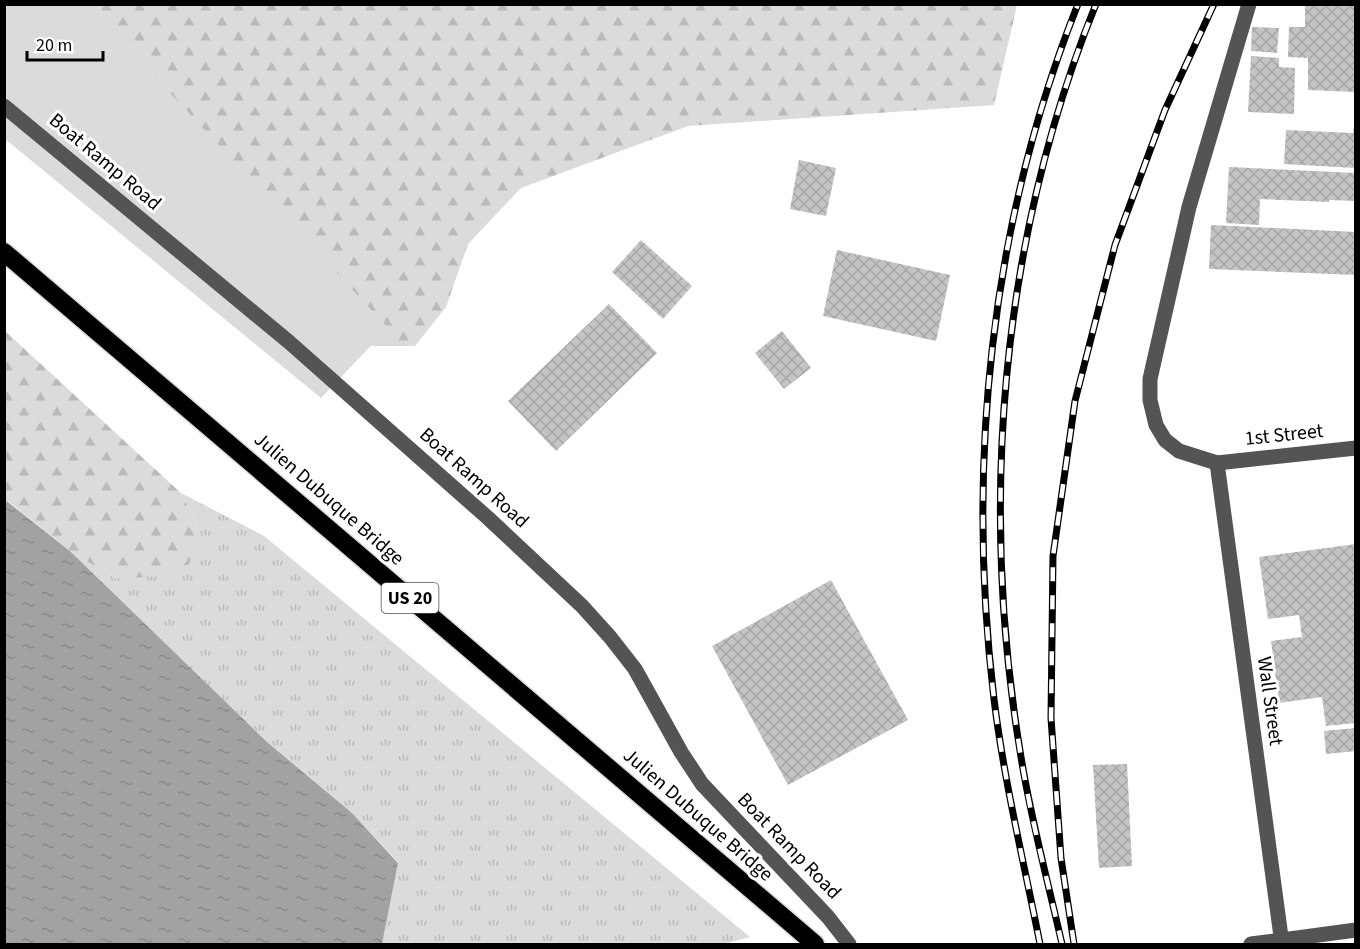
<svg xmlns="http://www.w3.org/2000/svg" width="1360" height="949" font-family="'Source Sans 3',sans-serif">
<defs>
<pattern id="grass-tufts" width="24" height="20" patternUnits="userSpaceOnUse" patternTransform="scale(1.5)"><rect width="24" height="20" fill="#dbdbdb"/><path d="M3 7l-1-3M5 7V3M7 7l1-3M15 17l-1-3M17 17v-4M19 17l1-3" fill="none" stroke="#bababa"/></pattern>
<pattern id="forest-firs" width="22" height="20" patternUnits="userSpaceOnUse" patternTransform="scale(1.5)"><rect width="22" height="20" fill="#dbdbdb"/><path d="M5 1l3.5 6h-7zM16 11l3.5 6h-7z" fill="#bababa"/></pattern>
<pattern id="water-ripples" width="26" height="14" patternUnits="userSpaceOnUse" patternTransform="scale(1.5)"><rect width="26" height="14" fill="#a2a2a2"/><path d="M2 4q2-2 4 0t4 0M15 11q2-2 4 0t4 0" fill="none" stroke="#8a8a8a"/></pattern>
<pattern id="building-cross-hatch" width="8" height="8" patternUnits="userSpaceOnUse" patternTransform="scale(1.5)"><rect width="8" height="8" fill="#c4c4c4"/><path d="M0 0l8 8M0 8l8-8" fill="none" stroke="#a7a7a7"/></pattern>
</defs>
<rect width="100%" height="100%" fill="#fff"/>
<path fill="url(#grass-tufts)" d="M181,493L264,536L750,937L724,944H382L398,862L352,813L267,742L71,552L117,579L200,531Z"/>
<g fill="url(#forest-firs)">
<path d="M73,4L1017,5L994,105L688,126L521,188L468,244L446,307L415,346H371Z"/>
<path d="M5,331L181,493L200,531L189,564L160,576L117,579L71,552L5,499Z"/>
</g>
<path fill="#dbdbdb" d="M4,5H89L388,328L321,398L5,139Z"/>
<path fill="url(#water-ripples)" d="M4,499L71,552L267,742L352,813L398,863L382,944H5Z"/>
<g fill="url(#building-cross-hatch)">
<path d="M1305,4H1356V92L1308,90V58L1288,57L1289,27H1305Z"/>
<path d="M1252,27L1279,28L1277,53L1251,51Z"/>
<path d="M1251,56L1279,58V67L1295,68L1294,114L1248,112Z"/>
<path d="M1354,126H1356V168L1284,164L1286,130L1353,133Z"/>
<path d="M799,160L836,168L826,216L790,209Z"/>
<path d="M1229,167L1356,173V201L1329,200V202L1260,199L1259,225L1226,223Z"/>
<path d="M1211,225L1356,232V275L1209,269Z"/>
<path d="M641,240L692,286L663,319L612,272Z"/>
<path d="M837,250L950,275L936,341L823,316Z"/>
<path d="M609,304L657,353L556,451L508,401Z"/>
<path d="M782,331L811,368L784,389L755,353Z"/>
<path d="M1356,544V723L1326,726L1322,697L1279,703L1271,641L1302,637L1299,615L1268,619L1259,557Z"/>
<path d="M831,580L908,720L788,785L712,646Z"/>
<path d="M1356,728V751L1326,754L1324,731Z"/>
<path d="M1127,764L1132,866L1099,868L1093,765Z"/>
</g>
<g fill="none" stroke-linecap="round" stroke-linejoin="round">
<g stroke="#dbdbdb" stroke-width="21">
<path id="highway" d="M4,252L815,944"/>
</g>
<g stroke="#545454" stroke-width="15">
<path d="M1249,4L1189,207L1150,379V400L1156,425L1165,440L1179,451L1217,463L1356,448"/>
<path d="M4,106L289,342L488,518L582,606L610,637L635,669L681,752L702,784L828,917L849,944"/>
<path d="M1217,463L1282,944"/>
<path d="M1251,944L1356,930"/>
</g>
<use href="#highway" stroke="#000" stroke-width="18"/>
<g stroke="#000" stroke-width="7">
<g id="rail">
<path d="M1040,944C1024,863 1004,781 994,699C966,465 990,224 1078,4"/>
<path d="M1062,944C1048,882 1031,820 1021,757C979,505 1000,241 1096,4"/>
<path d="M1074,944L1061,858L1051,718L1053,556L1075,401L1115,245L1165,110L1214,4"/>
</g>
</g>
<use href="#rail" stroke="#fff" stroke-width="4.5" stroke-dasharray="14" stroke-linecap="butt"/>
</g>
<g text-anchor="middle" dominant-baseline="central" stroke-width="6" stroke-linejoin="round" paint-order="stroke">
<rect fill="#fff" stroke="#4c4c4c" stroke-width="1.5" x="381.5" y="583" width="57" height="30" rx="4.5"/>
<g font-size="18" font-weight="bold" fill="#000">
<text x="410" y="598">US 20</text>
</g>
<g font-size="20" fill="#000" stroke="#fff">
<text transform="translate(105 162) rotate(40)">Boat Ramp Road</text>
<text transform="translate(1284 435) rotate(-6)">1st Street</text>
<text transform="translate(474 478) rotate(42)">Boat Ramp Road</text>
<text transform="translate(329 499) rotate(41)">Julien Dubuque Bridge</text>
<text transform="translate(1270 701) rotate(82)">Wall Street</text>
<text transform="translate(698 815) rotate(41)">Julien Dubuque Bridge</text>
<text transform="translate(789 846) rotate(46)">Boat Ramp Road</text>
</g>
</g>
<rect width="1360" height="949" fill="none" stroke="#000000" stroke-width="12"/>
<path d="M27 51v9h76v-9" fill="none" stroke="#000000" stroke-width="3"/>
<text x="36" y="51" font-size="18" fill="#000000" stroke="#ffffff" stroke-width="4.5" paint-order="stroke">20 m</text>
</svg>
